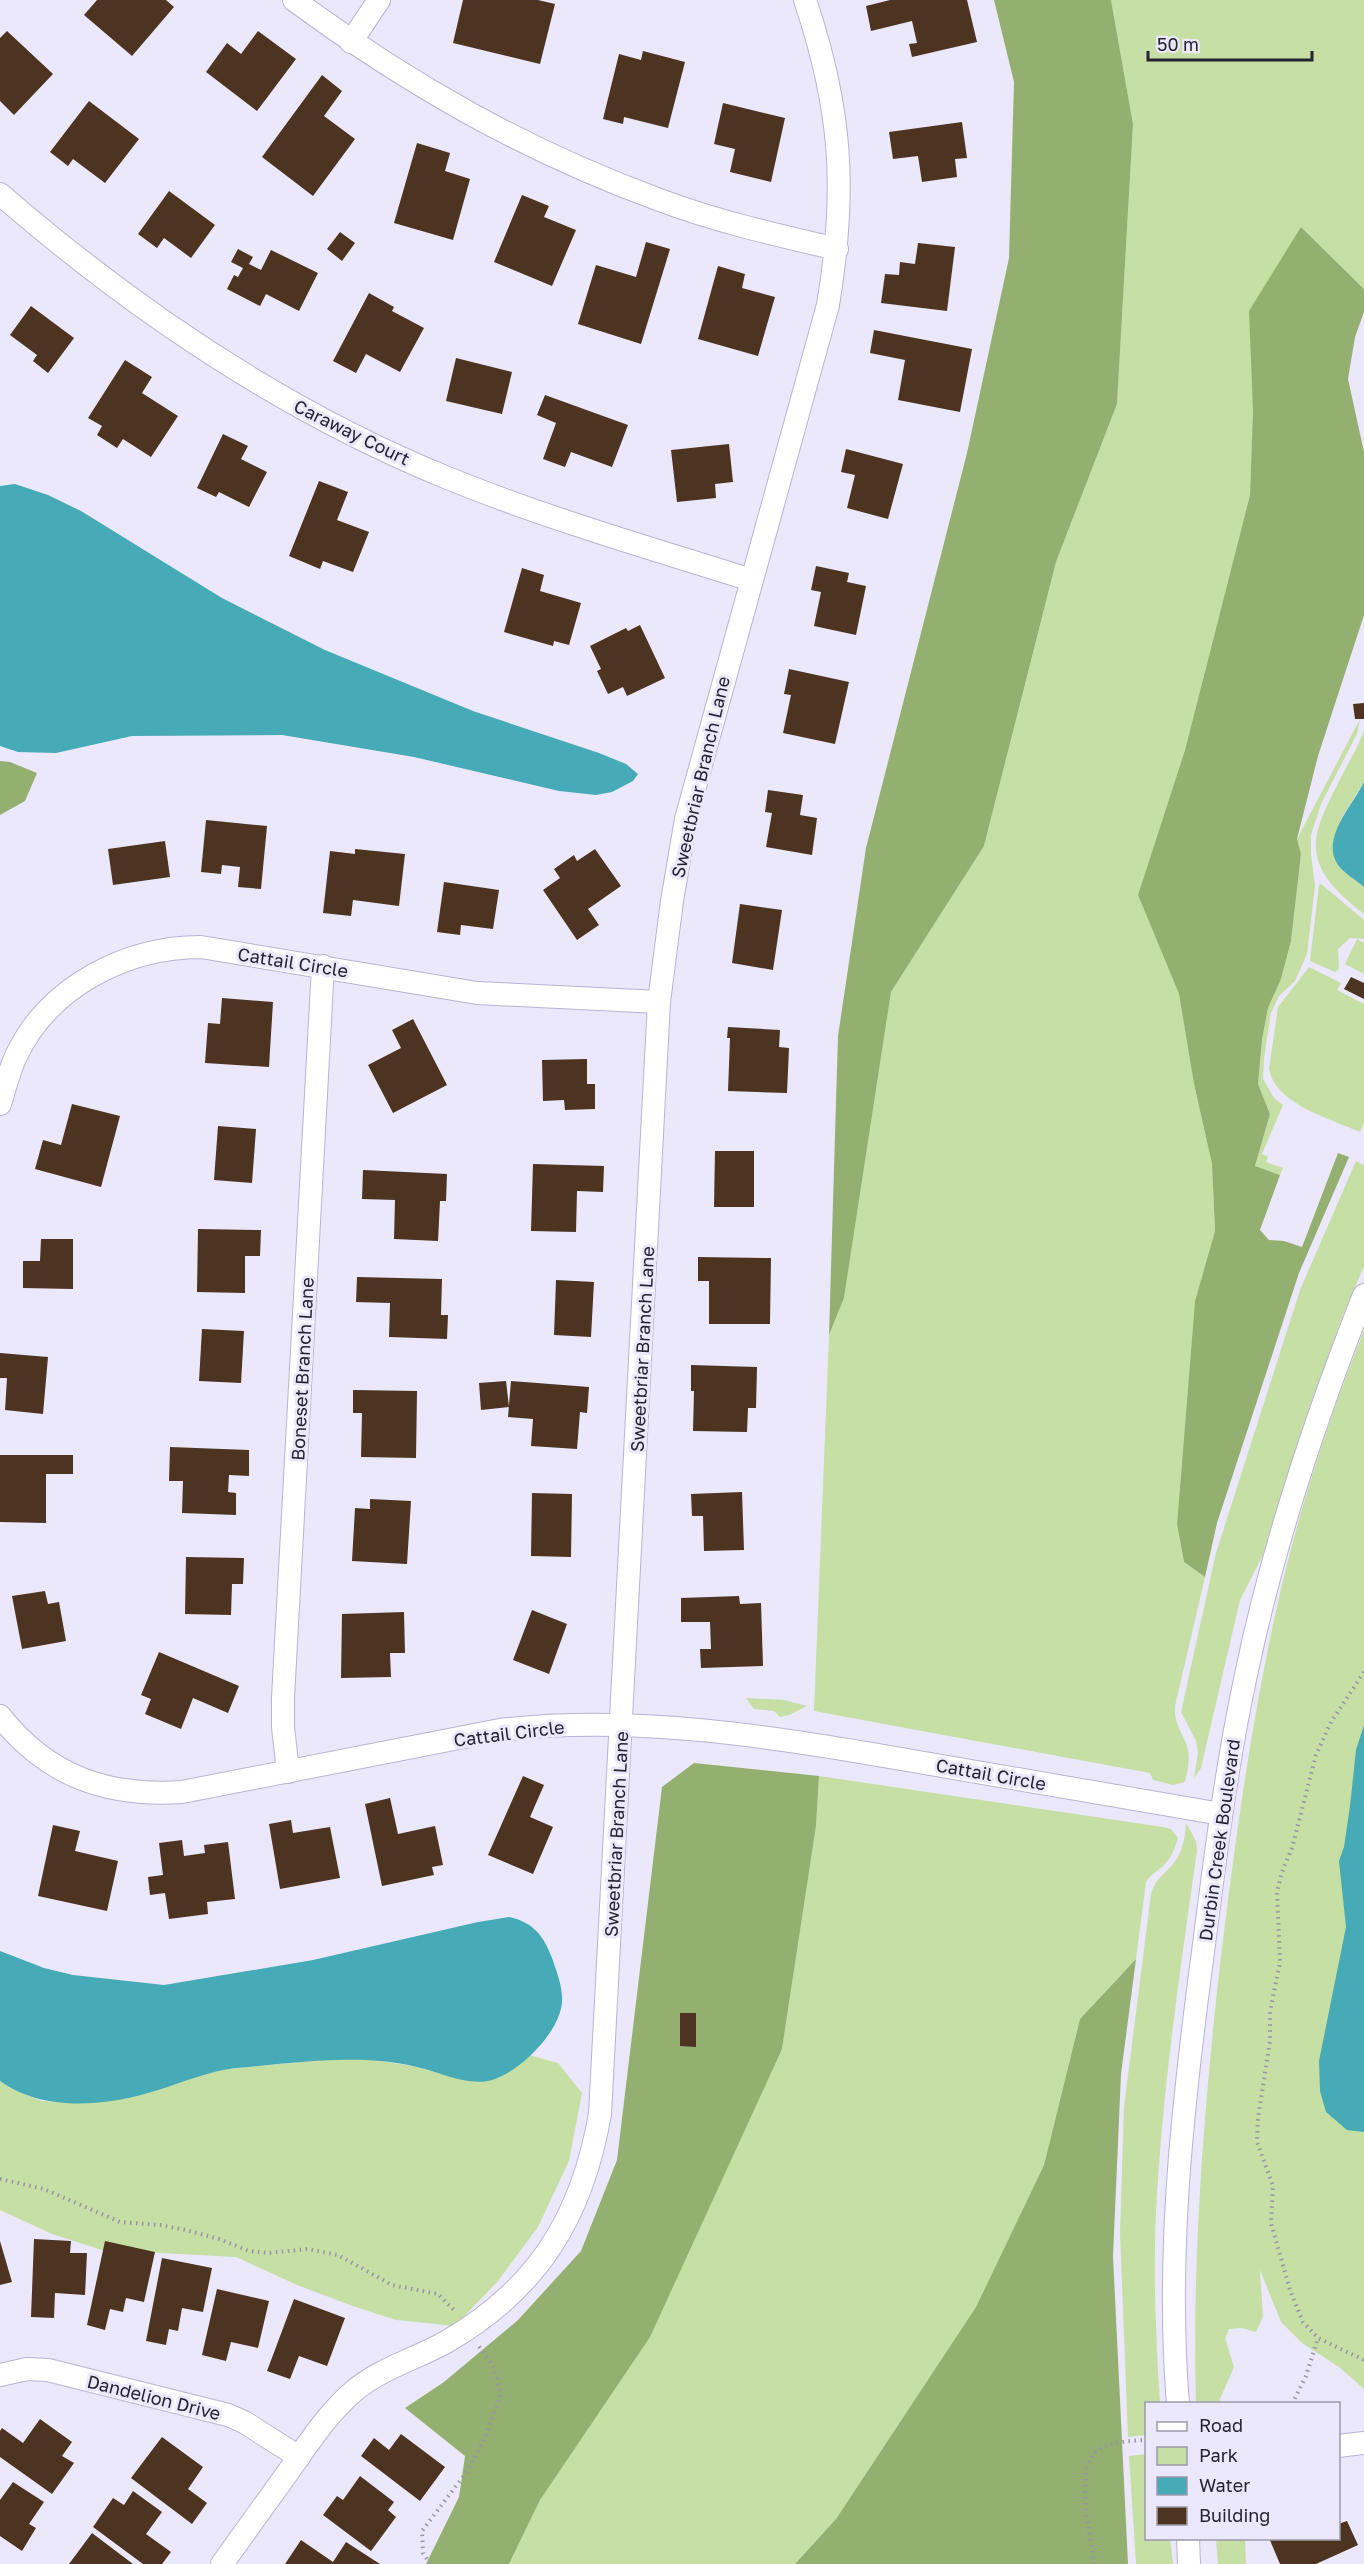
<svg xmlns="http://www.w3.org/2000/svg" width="1364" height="2564" font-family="'Golos Text',sans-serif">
<rect width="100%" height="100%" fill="#ece8fc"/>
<g fill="#c5dfa4">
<path d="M1111,0H1364V289L1301,227L1253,410L1250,495L1185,750L1138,895L1179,994L1194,1084L1212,1164L1215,1231L1195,1301L1177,1524L1184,1562L1205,1577L1175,1706C1174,1722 1180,1729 1186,1743C1191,1756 1188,1769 1185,1782L1173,1785L1153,1780L1150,1773L814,1711L829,1335L844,1298L891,992L984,846L1056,562L1117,404L1133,124Z"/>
<path d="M1360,719L1357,734L1321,804L1311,835V854L1315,886L1307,954L1295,981L1279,996L1271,1013L1264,1058L1263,1079L1274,1098L1283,1105L1262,1154L1268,1157L1266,1162L1283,1168L1280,1175L1255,1166L1270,1114L1258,1084L1262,1040L1268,1008L1281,979L1291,941L1301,854L1297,839Z"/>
<path d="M1364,730V782L1342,817L1334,838V851L1338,865L1364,887V914C1292,859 1313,833 1348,764C1354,753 1360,742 1364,730Z"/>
<path d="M1321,884L1364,920V939L1350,938L1338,949L1339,969L1335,972L1310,961L1319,885Z"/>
<path d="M1357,939L1364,943V974L1345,964Z"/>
<path d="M1309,967L1341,983L1337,990L1364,1004V1122L1360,1132C1331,1119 1275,1104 1269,1069L1278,1007Z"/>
<path d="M1356,1161L1364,1165V1266L1341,1320L1303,1425L1263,1555L1240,1600L1201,1768L1194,1778L1198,1752L1196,1741L1181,1712L1216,1553L1300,1290Z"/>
<path d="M1364,1330V2389L1339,2367L1302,2343L1281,2322L1260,2270L1263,2317L1256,2332L1242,2328L1229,2329L1225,2338L1234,2367L1220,2399L1221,2403L1196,2404C1192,2262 1203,2122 1218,1982C1233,1855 1250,1726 1278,1602C1299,1509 1329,1418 1364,1330Z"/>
<path d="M746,1698L784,1700L807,1706L789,1715L780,1717L774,1711L754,1709Z"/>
<path d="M819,1776L1163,1827L1171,1829L1178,1838C1175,1848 1172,1857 1164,1865C1158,1871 1151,1874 1146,1882L1136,1959L1080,2019L1044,2165L976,2307L836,2519L795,2564H509L540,2500L782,2049L816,1826Z"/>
<path d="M1186,1823L1196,1841L1197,1851C1180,1971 1162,2091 1156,2213C1153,2276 1156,2340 1160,2403L1146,2404V2435L1128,2437L1120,2233L1124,2107L1151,1894C1155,1879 1164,1875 1173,1864C1183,1852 1185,1838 1186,1823Z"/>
<path d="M529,2055L558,2063L582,2093L569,2161L538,2227L498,2281L455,2326L396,2320L350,2305L297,2285L236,2257L102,2250L52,2234L0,2210V2081L10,2088L42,2101L80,2103L137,2095L220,2070L238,2068L321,2060L369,2059L419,2067L445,2075L518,2065Z"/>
<path d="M1146,2454V2538L1170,2539L1173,2564H1136L1129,2456Z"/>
<path d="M1216,2539H1245L1246,2564H1218Z"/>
</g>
<g fill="#94b070">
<path d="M994,0H1111L1133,124L1117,404L1056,562L984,846L891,992L844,1298L829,1335L838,1036L866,848L967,453L1009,258L1014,82Z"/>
<path d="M1301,227L1364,289V312L1355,337L1348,379L1364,452V615L1318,756L1297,839L1301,854L1291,941L1281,979L1268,1008L1262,1040L1258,1084L1270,1114L1255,1166L1280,1175L1260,1230L1269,1240L1284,1241L1302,1247L1338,1153L1349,1157L1299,1273L1217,1523L1205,1577L1184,1562L1177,1524L1195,1301L1215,1231L1212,1164L1194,1084L1179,994L1138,895L1185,750L1250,495L1253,410L1249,311Z"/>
<path d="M0,761L10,762L37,773L25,801L0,815Z"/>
<path d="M694,1763L819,1776L816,1826L782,2049L650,2337L540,2500L509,2564H426L459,2497L465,2456L405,2408L444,2382L518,2320L581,2251L617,2160L662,1787Z"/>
<path d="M1136,1959L1121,2074L1113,2256L1128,2564H795L836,2519L976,2307L1044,2165L1080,2019Z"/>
</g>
<g fill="#46abb6">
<path d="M15,484L48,495L81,511L222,598L325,650L473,711L599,753L626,764L638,774L633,781L612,792L596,795L559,791L414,757L282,735L132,736L56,753L18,752L0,746V486Z"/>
<path d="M1364,782V887C1356,880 1344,873 1338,865C1320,838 1353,805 1364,782Z"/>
<path d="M1364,1725V2132H1363L1347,2130L1326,2112L1320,2091L1319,2061L1346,1927L1339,1861L1344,1847L1350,1806L1356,1750Z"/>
<path d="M509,1917C533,1922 544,1936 552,1958C557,1972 563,1988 562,2002C560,2032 520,2072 492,2080C468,2087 440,2072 417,2067C357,2053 297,2063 236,2068C209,2071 184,2082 158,2090C108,2106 45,2113 0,2081V1951L44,1968L73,1975L164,1985L313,1960L478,1922Z"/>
</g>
<g fill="#4c3420">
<path d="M97,0H166L174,7L132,56L84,15Z"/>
<path d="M463,0H538L555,4L540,64L453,43Z"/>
<path d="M890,0H967L977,42L912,57L909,44L917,43L912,21L871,31L866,6Z"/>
<path d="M7,31L53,74L14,115L0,101V38Z"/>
<path d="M258,31L296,59L257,111L206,72L227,43L241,54Z"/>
<path d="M643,51L685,62L668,128L624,117L623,124L603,119L619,54L641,60Z"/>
<path d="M322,75L342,91L324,116L355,139L313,196L262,157Z"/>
<path d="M89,101L139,139L105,183L73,159L68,166L50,152Z"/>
<path d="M723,103L785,118L771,182L730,172L735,149L714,144Z"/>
<path d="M962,122L967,158L955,159L957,177L922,182L918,156L893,159L889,132Z"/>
<path d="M417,143L450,153L445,171L470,179L453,240L394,223Z"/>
<path d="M169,191L215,225L191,258L164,238L157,248L138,234Z"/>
<path d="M522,195L549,206L544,217L576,230L552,286L494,262Z"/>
<path d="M340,232L355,243L342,261L327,249Z"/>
<path d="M646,242L670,249L641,344L578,324L596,265L636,277Z"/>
<path d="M918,243L955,247L947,311L881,303L885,274L899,275L900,262L915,264Z"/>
<path d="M238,249L253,257L249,264L261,270L271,250L318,273L299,311L266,294L260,306L227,289L234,275L238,277L243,268L231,262Z"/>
<path d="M718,266L745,274L742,288L775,297L758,356L698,339Z"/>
<path d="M369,293L394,307L392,311L424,328L400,372L366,354L356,373L333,361Z"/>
<path d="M31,306L74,338L48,373L33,361L37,355L10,335Z"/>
<path d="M874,330L972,349L960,412L898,400L905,360L870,353Z"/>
<path d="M456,358L512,372L502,414L446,401Z"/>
<path d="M125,360L152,377L142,393L178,416L151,457L123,439L117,448L97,435L102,426L88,418Z"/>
<path d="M545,395L628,425L612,467L571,452L565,467L543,459L556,423L537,415Z"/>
<path d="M223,434L248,446L241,459L267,472L249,507L219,492L216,497L197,488Z"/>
<path d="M729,444L733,482L715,484L716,498L677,502L671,450Z"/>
<path d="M846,449L903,464L888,519L847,508L855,475L841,472Z"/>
<path d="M319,481L348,492L337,520L369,532L353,572L323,561L320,569L289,556Z"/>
<path d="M816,566L849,573L847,582L866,586L856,635L814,626L821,592L811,590Z"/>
<path d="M522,568L544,575L540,591L581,603L569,645L554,641L553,646L504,632Z"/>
<path d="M640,625L665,678L627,696L623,687L608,694L597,671L601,669L590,646L626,628L628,631Z"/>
<path d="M789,669L849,682L835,744L783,733L791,695L784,694Z"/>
<path d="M1364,703V719H1355L1353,704Z"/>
<path d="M768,790L803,795L800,815L817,818L812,855L766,847L772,813L765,812Z"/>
<path d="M206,820L267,826L261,889L238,887L240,867L222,865L221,874L201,872Z"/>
<path d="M165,841L170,877L113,885L108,849Z"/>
<path d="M355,849L405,854L399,906L353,900L351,916L323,913L330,851L355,854Z"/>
<path d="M595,849L621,886L588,909L599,925L577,940L543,890L560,878L554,869L574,855L577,861Z"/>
<path d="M444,882L499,890L493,929L461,925L460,935L437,932Z"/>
<path d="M740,904L782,910L773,970L732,963Z"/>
<path d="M1351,977L1364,983V999L1344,989Z"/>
<path d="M222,998L273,1002L269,1067L205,1063L208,1023L220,1024Z"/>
<path d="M413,1019L447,1085L393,1113L368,1065L401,1048L392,1030Z"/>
<path d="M728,1027L780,1030L779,1047L789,1048L787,1093L728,1091L730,1038H727Z"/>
<path d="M587,1059V1084H595V1109L565,1110L564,1100L543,1101L542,1060Z"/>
<path d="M72,1104L120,1116L101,1187L35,1169L43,1140L61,1145Z"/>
<path d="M218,1126L256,1129L252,1183L214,1180Z"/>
<path d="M715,1151H754V1207H714Z"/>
<path d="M533,1164L604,1166L603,1192L577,1191L576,1232L531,1231Z"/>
<path d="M363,1170L447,1174L446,1201H440L438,1241L394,1239L395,1200L362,1199Z"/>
<path d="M198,1229L261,1230L260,1256H245V1293L197,1292Z"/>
<path d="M41,1239H73V1289L23,1288V1261H40Z"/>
<path d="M698,1257L771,1258L770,1324H709V1281H698Z"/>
<path d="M357,1277L442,1279L441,1315H448L447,1339L389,1337L390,1303L356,1302Z"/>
<path d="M556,1280L594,1282L591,1337L554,1335Z"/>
<path d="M202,1329L244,1331L241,1383L199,1381Z"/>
<path d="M0,1353L48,1357L43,1414L5,1410L7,1378H0Z"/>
<path d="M691,1365L757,1367L756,1408H748L747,1432L693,1431L694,1391H691Z"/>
<path d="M506,1381L509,1407L481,1410L479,1383Z"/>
<path d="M511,1381L589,1387L587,1413L580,1412L577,1449L531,1446L533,1419L508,1417Z"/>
<path d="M353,1390L417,1391L416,1458L361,1457L362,1413H353Z"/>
<path d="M170,1447L249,1450V1476L229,1475L228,1492L236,1493V1515L182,1513L183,1481H169Z"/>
<path d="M0,1455H73V1474H46V1523L0,1522Z"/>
<path d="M742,1492L744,1550L704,1551L703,1516H692L691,1494Z"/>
<path d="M532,1493L572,1494L571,1557L531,1556Z"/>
<path d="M370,1499L411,1501L407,1564L352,1561L355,1508L370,1509Z"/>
<path d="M186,1557L244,1558L243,1584H232L231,1615L185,1614Z"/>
<path d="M45,1591L48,1604L59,1602L66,1641L22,1649L12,1596Z"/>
<path d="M739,1596L740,1604L761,1603L763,1666L701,1668L700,1649H711L710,1622H681V1598Z"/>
<path d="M532,1610L567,1624L549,1674L513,1660Z"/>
<path d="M404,1612L405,1653H390L391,1677L341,1678L342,1614Z"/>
<path d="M159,1652L239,1686L228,1713L193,1698L181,1729L145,1714L151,1699L141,1695Z"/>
<path d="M523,1776L544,1785L530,1817L553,1827L533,1874L488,1855Z"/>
<path d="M390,1798L398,1834L435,1826L443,1865L432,1867L434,1875L382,1886L365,1804Z"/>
<path d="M291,1820L293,1833L330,1827L340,1878L280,1889L269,1824Z"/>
<path d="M53,1825L80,1831L75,1851L118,1861L107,1911L38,1896Z"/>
<path d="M182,1840L184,1856L205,1853L204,1845L228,1842L235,1899L207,1902L208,1914L169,1919L165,1893L150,1895L148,1877L163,1875L159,1843Z"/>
<path d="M680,2013H696V2047L680,2046Z"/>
<path d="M34,2239L71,2241L70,2253H87L85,2295L55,2293L54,2318L31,2317Z"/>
<path d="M0,2241L12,2282L0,2285Z"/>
<path d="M105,2241L155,2252L144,2302L126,2298L123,2312L110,2309L105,2330L87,2325Z"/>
<path d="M162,2258L212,2268L203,2312L182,2308L178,2331L169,2329L166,2345L146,2341Z"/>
<path d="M217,2289L269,2301L258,2348L231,2342L226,2361L202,2355Z"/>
<path d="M294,2299L345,2318L327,2366L299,2356L290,2379L267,2371Z"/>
<path d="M40,2419L72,2442L62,2456L74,2463L52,2494L0,2457V2431L2,2428L23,2443Z"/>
<path d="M401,2434L445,2467L420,2501L361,2456L374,2438L389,2450Z"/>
<path d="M162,2437L203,2467L188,2489L207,2503L192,2524L131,2478Z"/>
<path d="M360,2476L394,2502L388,2510L396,2517L371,2551L323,2515L337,2496L343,2500Z"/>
<path d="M13,2482L44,2502L29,2524L36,2528L22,2551L0,2536V2500Z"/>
<path d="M133,2491L162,2512L146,2534L171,2552L162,2564H143L93,2527L113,2498L124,2505Z"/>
<path d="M1347,2521L1358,2545L1316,2564H1280L1269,2538H1338V2524Z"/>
<path d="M92,2533L133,2564H69Z"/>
<path d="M301,2540L333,2562L346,2542L380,2564H285Z"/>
</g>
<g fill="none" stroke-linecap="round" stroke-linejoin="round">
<g stroke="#bab2d3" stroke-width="24">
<g id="minor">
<path d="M294,0C408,84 524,150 657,199C715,221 776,235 837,249"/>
<path d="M351,42L379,0"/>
<path d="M0,194C134,310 285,412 450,479C549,519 650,548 751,580"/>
<path d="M0,1104C5,1088 9,1071 16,1056C49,986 127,947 201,947L477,993L659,1002"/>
<path d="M0,1716C47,1776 107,1797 182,1792L500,1730C636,1714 773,1737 907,1760C1012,1778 1116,1796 1221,1814"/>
<path d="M288,1772L283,1727V1698L323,966"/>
<path d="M0,2375L27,2369L48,2370L228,2415L244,2422L299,2457"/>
<path d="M1178,2404C1166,2258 1182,2112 1201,1967C1214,1869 1225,1771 1246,1675C1273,1544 1315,1419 1364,1295"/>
<path d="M1338,2446L1364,2443"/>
<path d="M1188,2538L1189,2564"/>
<path d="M222,2564C245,2532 268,2500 291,2468C310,2441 329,2412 354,2391C381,2368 416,2359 446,2342C538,2289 582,2217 600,2114L659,1002L672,901L686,819L828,305C847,190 842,110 805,0"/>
</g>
</g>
<g stroke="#9895a6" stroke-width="4" stroke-dasharray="1.5 4.5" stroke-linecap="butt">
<path d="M1364,1672L1331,1722L1316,1755L1292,1848L1282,1872L1277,1892L1280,1962L1270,2012V2041L1258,2118L1257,2142L1273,2186L1271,2223L1290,2290L1303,2322L1318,2338L1364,2360"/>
<path d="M0,2179L44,2189L120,2222L160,2225L186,2230L219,2239L249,2251L268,2253L308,2249L338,2255L392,2285L438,2294L456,2312"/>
<path d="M1292,2404L1306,2376L1318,2338"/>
<path d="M430,2564L423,2553L422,2531L468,2470L486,2435L501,2395L494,2368L478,2345"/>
<path d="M1094,2564C1091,2539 1074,2468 1097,2451C1110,2441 1131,2441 1146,2440"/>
</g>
<use href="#minor" stroke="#fff" stroke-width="22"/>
</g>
<g text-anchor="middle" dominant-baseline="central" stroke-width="6" stroke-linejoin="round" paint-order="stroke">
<g font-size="18" fill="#262330" stroke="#ece8fc">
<text transform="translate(352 432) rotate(26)">Caraway Court</text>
<text transform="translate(700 777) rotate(-77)">Sweetbriar Branch Lane</text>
<text transform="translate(293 962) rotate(9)">Cattail Circle</text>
<text transform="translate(642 1349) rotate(-87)">Sweetbriar Branch Lane</text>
<text transform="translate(302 1369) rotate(-87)">Boneset Branch Lane</text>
<text transform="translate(509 1733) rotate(-7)">Cattail Circle</text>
<text transform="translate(991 1774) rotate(10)">Cattail Circle</text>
<text transform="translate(616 1834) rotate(-87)">Sweetbriar Branch Lane</text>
<text transform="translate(1219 1840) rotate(-82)">Durbin Creek Boulevard</text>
<text transform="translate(154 2397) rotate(14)">Dandelion Drive</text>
</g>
</g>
<rect x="1145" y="2402" width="195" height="138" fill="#ece8fc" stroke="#9d99aa" stroke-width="1.5"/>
<rect x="1157" y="2422" width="30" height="9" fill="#ffffff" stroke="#9d99aa" stroke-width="1.5"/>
<text x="1199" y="2432" font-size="18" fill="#262330">Road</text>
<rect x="1157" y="2447" width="30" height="18" fill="#c5dfa4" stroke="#9d99aa" stroke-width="1.5"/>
<text x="1199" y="2462" font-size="18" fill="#262330">Park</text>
<rect x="1157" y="2477" width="30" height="18" fill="#46abb6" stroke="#9d99aa" stroke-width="1.5"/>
<text x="1199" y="2492" font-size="18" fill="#262330">Water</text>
<rect x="1157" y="2507" width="30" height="18" fill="#4c3420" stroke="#9d99aa" stroke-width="1.5"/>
<text x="1199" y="2522" font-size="18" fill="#262330">Building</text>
<path d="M1148 51v9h164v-9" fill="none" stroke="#262330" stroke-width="3"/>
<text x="1157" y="51" font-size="18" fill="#262330" stroke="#ece8fc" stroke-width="4.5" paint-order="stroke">50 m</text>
</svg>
